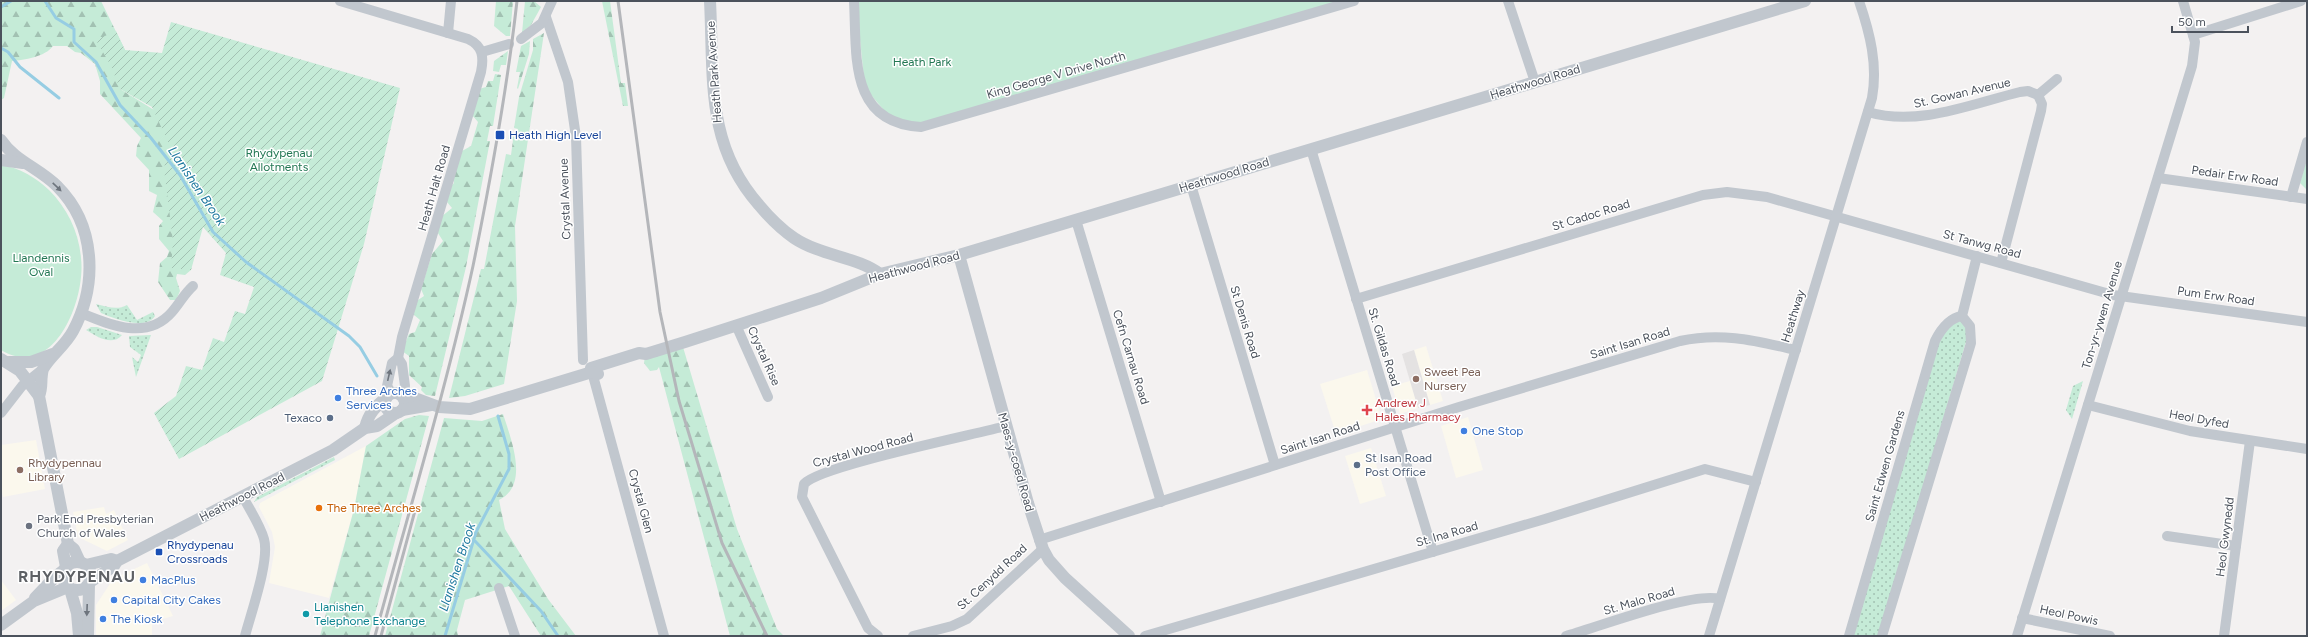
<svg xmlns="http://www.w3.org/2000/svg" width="2308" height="637" font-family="Figtree,sans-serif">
<defs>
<pattern id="grass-dots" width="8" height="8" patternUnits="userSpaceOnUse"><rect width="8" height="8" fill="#c5ebd7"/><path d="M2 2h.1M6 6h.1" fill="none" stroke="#a2c1b2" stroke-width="1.8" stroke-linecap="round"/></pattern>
<pattern id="forest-firs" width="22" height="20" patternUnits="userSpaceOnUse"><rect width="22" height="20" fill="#c5ebd7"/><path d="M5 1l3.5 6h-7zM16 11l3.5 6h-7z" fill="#a2c1b2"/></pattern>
<pattern id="garden-furrows" width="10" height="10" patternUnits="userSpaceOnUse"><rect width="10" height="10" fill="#c5ebd7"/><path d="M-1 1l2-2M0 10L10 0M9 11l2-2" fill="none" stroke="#a2c1b2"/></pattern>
</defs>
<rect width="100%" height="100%" fill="#f3f1f1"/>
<g fill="#fbf8ed">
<path d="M1426,346L1443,401L1430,405L1414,350Z"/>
<path d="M1367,370L1382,419L1336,434L1320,384Z"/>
<path d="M1410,381L1418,408L1400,414L1392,386Z"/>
<path d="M1468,417L1483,470L1456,478L1441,426Z"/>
<path d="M36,440L45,489L3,497L1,486V445Z"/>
<path d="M366,446L354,509L329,598L269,583L275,547L272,532L259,507L260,503Z"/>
<path d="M1371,448L1386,496L1360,504L1345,456Z"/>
<path d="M104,507L106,514L114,510L128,540L107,551L78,537L73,512Z"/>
<path d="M147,563L173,616L152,622V636H96V605L113,579Z"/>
<path d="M1,580L16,600L1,611Z"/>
</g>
<path fill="#e4e2e2" d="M1414,350L1430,405L1418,408L1402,354Z"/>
<g fill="url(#grass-dots)">
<path d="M96,304C106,306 117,311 127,305L137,320L153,312L155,316C146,331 112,318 101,313Z"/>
<path d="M1961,321L1965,325L1968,335L1879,636H1853L1941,336L1955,322Z"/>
<path d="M91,327H97L122,335C112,347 96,336 86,330Z"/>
<path d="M151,335L136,377L132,357L138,362L141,355L130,347L129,336Z"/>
<path d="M2083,381L2072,419L2066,410L2073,386Z"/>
<path d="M334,457L335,460L254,502L257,497Z"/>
</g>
<g fill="url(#forest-firs)">
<path d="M1,1H101L125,50L120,89L159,113L200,224L191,270L185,275L177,274L176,278L180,291L176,300H170L158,282L160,263L167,257L169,251L159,239V226L163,221L153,212L157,195L149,191V170L136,156L137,146L141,138L100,94V81L95,64L81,53L75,52L67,46H53C45,57 24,60 12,61L4,98L1,100Z"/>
<path d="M496,1H513L510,36H506L494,26Z"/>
<path d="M525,1H534L541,7L531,25L522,33Z"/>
<path d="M602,1H610L621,83H625L628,106H623Z"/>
<path d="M544,33L515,226L517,301L504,384L465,396L449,398L481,269H484L506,154L511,155L513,140L508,139L509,134L517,135L518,129L514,128L519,97L533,50V39Z"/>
<path d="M530,41L529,54L518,89L517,88L520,72H516L521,46Z"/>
<path d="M508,51L506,65H501L499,72L493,71L494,61Z"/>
<path d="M495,74L501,75L493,126H490L487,141H490L466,267L435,396L426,395L421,390L422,387L409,375V356L402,351L409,334L415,332L420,320L413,314L415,302L424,296L421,289L432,254L443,241L436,230L441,217L452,208L447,202L451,186L454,183C451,175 460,160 462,151L471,146L478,122L472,115L479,89L486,87L488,81H493Z"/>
<path d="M683,347L737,529L777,629L784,636H730L659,367L657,370L650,371L644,363L645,356Z"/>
<path d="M503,414C511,439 530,485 499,500L505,529L548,599L576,636H541L509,586L465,600L457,630L458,636H385L444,418L482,421Z"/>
<path d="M419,415L429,416L369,636H320L354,509L366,446L405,419Z"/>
</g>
<g fill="#c5ebd7">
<path d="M856,1H1345L917,124L888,115L865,88Z"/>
<path d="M2307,158V190L2300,183Z"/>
<path d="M1,165C20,168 35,177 49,190C67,208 79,232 81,258C86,298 55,382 1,350Z"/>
</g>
<path fill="url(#garden-furrows)" d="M171,22L400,88L364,244L322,381L179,459L154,413L176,396L186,366L202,370L213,338L224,342L235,311L245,314L254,287L220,275L226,253L203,227L191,270L171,268L173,241L164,169L169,144L152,107L120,89L111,66L96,40L116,31L125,50L162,53Z"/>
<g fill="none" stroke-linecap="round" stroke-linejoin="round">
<g stroke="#96cde3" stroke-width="3">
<path d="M45,1L56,18L74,29V42L96,62L120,105L151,138L180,175L213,232L246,262L349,336L360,347L377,376"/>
<path d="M1,7L11,1"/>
<path d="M1,48L8,52L20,67L59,98"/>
<path d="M475,541L541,611L558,636"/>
<path d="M445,636L476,532L509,469V454L498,416"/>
</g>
<g stroke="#c1c7ce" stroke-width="10">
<path d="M340,1L468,39C483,46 484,57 481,72L402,337L398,358L392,363L387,386L392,394"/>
<path d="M854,1C857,55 848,123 921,127L1354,1"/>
<path d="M1508,1L1535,82"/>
<path d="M546,17L568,82L576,137L583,360"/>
<path d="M448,33L451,1"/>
<path d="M2193,35L2301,1"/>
<path d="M521,39L542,23L552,1"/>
<path d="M482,52L509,44"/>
<path d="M2038,95L2057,79"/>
<path d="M1868,112C1918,127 1971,104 2020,92L2028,91L2038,95L2042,104L2041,111L2001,263"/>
<path d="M1311,149L1433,552"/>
<path d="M2158,178L2307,199"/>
<path d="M1191,185L1275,465"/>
<path d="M2291,197L2307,142"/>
<path d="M1076,220L1161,502"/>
<path d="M1356,299L1703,195L1727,192L1767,197L2113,295L2307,322"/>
<path d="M81,313C110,325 147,341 172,312C180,303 184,294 193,286"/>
<path d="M736,325L768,397"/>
<path d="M398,358L402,364L405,386L399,395"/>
<path d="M592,372L664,636"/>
<path d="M2088,405L2190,431L2307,449"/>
<path d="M1,413L22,386L43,369"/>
<path d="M243,497C250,510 260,525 264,539C270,560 251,613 245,636"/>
<path d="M2167,536L2236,546"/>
<path d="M1039,540L1459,407L1680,341C1722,332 1756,341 1796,350"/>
<path d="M499,588L515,636"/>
<path d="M2022,618L2110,636"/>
<path d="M878,636L868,628L802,497L804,484C819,466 973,435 1006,426"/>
<path d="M913,636L952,626L967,619L1043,549"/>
<path d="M1145,636L1545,519L1705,469L1756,482"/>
<path d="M1566,636C1598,627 1693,591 1720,599"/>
<path d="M1709,636L1872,98C1878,65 1870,33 1859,1"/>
<path d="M1849,636L1935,341C1941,329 1949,318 1962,316"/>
<path d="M1882,636L1971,343L1970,326L1962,316L1977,256"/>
<path d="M2017,636L2192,66L2195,42L2183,1"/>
<path d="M2224,636L2250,441"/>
</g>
<g stroke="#c1c7ce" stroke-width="12">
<path d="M710,1C714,77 705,144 759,205C769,217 781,229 794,238C821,256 858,257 880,274"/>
<path d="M1,140C15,161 39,168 57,186C96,225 98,284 73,331C65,346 51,355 43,369C40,379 43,387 39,396L68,544L74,549L80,562"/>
<path d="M1,160L23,163"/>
<path d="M959,255L1028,503L1043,549L1049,560L1065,578L1129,636"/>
<path d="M1,359L20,371L39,396"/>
<path d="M9,362H31L53,354"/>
<path d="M592,372L591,368L639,353L646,354L685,342L821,298L880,274L959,255L1805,1"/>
<circle cx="395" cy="403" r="10"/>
<path d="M403,398H415L439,407L470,409L592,372L598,374"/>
<path d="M402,410L431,405"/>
<path d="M365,428C368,414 376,406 387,397"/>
<circle cx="77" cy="576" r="14"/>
<path d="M86,565L111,559L117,561"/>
<path d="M66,567L63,551L68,544"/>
<path d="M90,582L114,566L117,561L333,450L365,428L377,426L396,413"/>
<path d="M70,589L77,613L79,636"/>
<path d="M35,598L55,577L64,570"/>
<path d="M1,625L34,601L68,587"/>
<path d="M88,636L89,584"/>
</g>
<g stroke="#b4b6ba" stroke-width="3">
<path d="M618,1L660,312L679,401L722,543L767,636"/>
<path d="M375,636C408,513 446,390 473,266C491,178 507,90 517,1"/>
<path d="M381,636L416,507"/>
</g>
</g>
<defs><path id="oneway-solid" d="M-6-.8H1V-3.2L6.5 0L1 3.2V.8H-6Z"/></defs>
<g fill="#6e757e">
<use href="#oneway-solid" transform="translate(57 187) rotate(44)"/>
<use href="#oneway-solid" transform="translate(389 375) rotate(-77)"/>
<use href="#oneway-solid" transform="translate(87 610) rotate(92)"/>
</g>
<g fill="#1a4fb4" stroke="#fff" stroke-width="1.5">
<rect x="495" y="130" width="10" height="10" rx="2"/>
<rect x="155" y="548" width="8" height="8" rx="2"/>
</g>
<g fill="#8d6e63" stroke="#fff" stroke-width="1.5">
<circle cx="1416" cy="379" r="4"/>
<circle cx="20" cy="470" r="4"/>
</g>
<g fill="#3f7fe0" stroke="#fff" stroke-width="1.5">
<circle cx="338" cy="398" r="4"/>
<circle cx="1464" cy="431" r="4"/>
<circle cx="143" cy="580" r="4"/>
<circle cx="114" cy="600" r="4"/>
<circle cx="103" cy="619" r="4"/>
</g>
<path fill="#e0444e" stroke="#fff" stroke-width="1.5" d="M1365 404h4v4h4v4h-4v4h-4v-4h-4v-4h4z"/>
<g fill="#5c6f8a" stroke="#fff" stroke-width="1.5">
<circle cx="330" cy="418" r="4"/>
<circle cx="1357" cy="465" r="4"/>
</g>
<circle fill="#e8710a" stroke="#fff" stroke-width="1.5" cx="319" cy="508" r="4"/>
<circle fill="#6b7280" stroke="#fff" stroke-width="1.5" cx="29" cy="526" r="4"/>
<circle fill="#0f9aa8" stroke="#fff" stroke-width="1.5" cx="306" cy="614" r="4"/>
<g text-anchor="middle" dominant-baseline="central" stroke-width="3" stroke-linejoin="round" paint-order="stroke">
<g font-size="12" fill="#227753" stroke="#fff">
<text x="922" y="62">Heath Park</text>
<text x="279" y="153">Rhydypenau<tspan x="279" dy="14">Allotments</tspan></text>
<text x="41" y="258">Llandennis<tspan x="41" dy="14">Oval</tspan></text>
</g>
<g font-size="12" fill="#4b525c" stroke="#fff">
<text transform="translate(714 72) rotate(-94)">Heath Park Avenue</text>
<text transform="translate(1056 75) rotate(-16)">King George V Drive North</text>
<text transform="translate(1535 82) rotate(-17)">Heathwood Road</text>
<text transform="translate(1962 93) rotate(-13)">St. Gowan Avenue</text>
<text transform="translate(1224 175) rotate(-17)">Heathwood Road</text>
<text transform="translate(2235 176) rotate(8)">Pedair Erw Road</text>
<text transform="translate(434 188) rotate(-74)">Heath Halt Road</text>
<text transform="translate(565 199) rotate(-92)">Crystal Avenue</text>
<text transform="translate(1591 215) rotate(-17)">St Cadoc Road</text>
<text transform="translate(1982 244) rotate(15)">St Tanwg Road</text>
<text transform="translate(914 267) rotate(-15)">Heathwood Road</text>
<text transform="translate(2216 296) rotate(8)">Pum Erw Road</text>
<text transform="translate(2102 315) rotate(-73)">Ton-yr-ywen Avenue</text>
<text transform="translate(1793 316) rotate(-73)">Heathway</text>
<text transform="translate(1245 322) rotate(73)">St Denis Road</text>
<text transform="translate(1630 343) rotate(-17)">Saint Isan Road</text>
<text transform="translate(1384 347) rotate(73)">St. Gildas Road</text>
<text transform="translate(764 356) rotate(66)">Crystal Rise</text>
<text transform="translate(1131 357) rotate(73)">Cefn Carnau Road</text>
<text transform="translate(2199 419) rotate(10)">Heol Dyfed</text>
<text transform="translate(1320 438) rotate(-18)">Saint Isan Road</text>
<text transform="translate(863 450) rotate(-15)">Crystal Wood Road</text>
<text transform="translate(1016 462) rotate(74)">Maes-y-coed Road</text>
<text transform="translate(1885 466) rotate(-74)">Saint Edwen Gardens</text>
<text transform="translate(242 497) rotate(-27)">Heathwood Road</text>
<text transform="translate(641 501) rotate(75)">Crystal Glen</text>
<text transform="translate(1447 534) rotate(-16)">St. Ina Road</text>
<text transform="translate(2225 537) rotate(-83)">Heol Gwynedd</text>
<text transform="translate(992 577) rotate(-43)">St. Cenydd Road</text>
<text transform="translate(1639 601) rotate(-16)">St. Malo Road</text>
<text transform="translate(2069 615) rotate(12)">Heol Powis</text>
</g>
<g font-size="12" fill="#164399" stroke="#fff" text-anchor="start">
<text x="509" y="135">Heath High Level</text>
<text x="167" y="545">Rhydypenau<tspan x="167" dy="14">Crossroads</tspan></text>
</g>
<g font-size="12" fill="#785e54" stroke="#fff" text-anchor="start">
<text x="1424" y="372">Sweet Pea<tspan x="1424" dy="14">Nursery</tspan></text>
<text x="28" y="463">Rhydypennau<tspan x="28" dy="14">Library</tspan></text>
</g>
<g font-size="12" fill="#366cbe" stroke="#fff" text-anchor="start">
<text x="346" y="391">Three Arches<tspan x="346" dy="14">Services</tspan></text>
<text x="1472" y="431">One Stop</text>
<text x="151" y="580">MacPlus</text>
<text x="122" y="600">Capital City Cakes</text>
<text x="111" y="619">The Kiosk</text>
</g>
<g font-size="12" fill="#be3a42" stroke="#fff" text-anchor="start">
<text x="1375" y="403">Andrew J<tspan x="1375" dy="14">Hales Pharmacy</tspan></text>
</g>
<g font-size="12" fill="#4e5e75" stroke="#fff" text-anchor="end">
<text x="322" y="418">Texaco</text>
<text x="1365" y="458" text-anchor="start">St Isan Road<tspan x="1365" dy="14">Post Office</tspan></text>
</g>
<g font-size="12" fill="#c56008" stroke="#fff" text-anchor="start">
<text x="327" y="508">The Three Arches</text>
</g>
<g font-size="12" fill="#5b616d" stroke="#fff" text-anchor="start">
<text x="37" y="519">Park End Presbyterian<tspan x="37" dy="14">Church of Wales</tspan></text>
</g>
<g font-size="12" fill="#0d838f" stroke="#fff" text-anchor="start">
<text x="314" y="607">Llanishen<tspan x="314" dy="14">Telephone Exchange</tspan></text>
</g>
<g font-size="13" font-style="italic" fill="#1c789e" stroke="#fff">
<text transform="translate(197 186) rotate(56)">Llanishen Brook</text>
<text transform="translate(457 567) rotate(-72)">Llanishen Brook</text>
</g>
<g font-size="16" font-weight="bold" letter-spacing="1" fill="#5e6165" stroke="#fff">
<text x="77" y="576">RHYDYPENAU</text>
</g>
</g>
<rect width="2308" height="637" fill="none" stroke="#4b525c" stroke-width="4"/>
<path d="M2172 26v6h76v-6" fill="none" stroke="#4b525c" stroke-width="2"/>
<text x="2178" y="26" font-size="12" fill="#4b525c" stroke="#ffffff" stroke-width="3" paint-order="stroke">50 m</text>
</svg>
